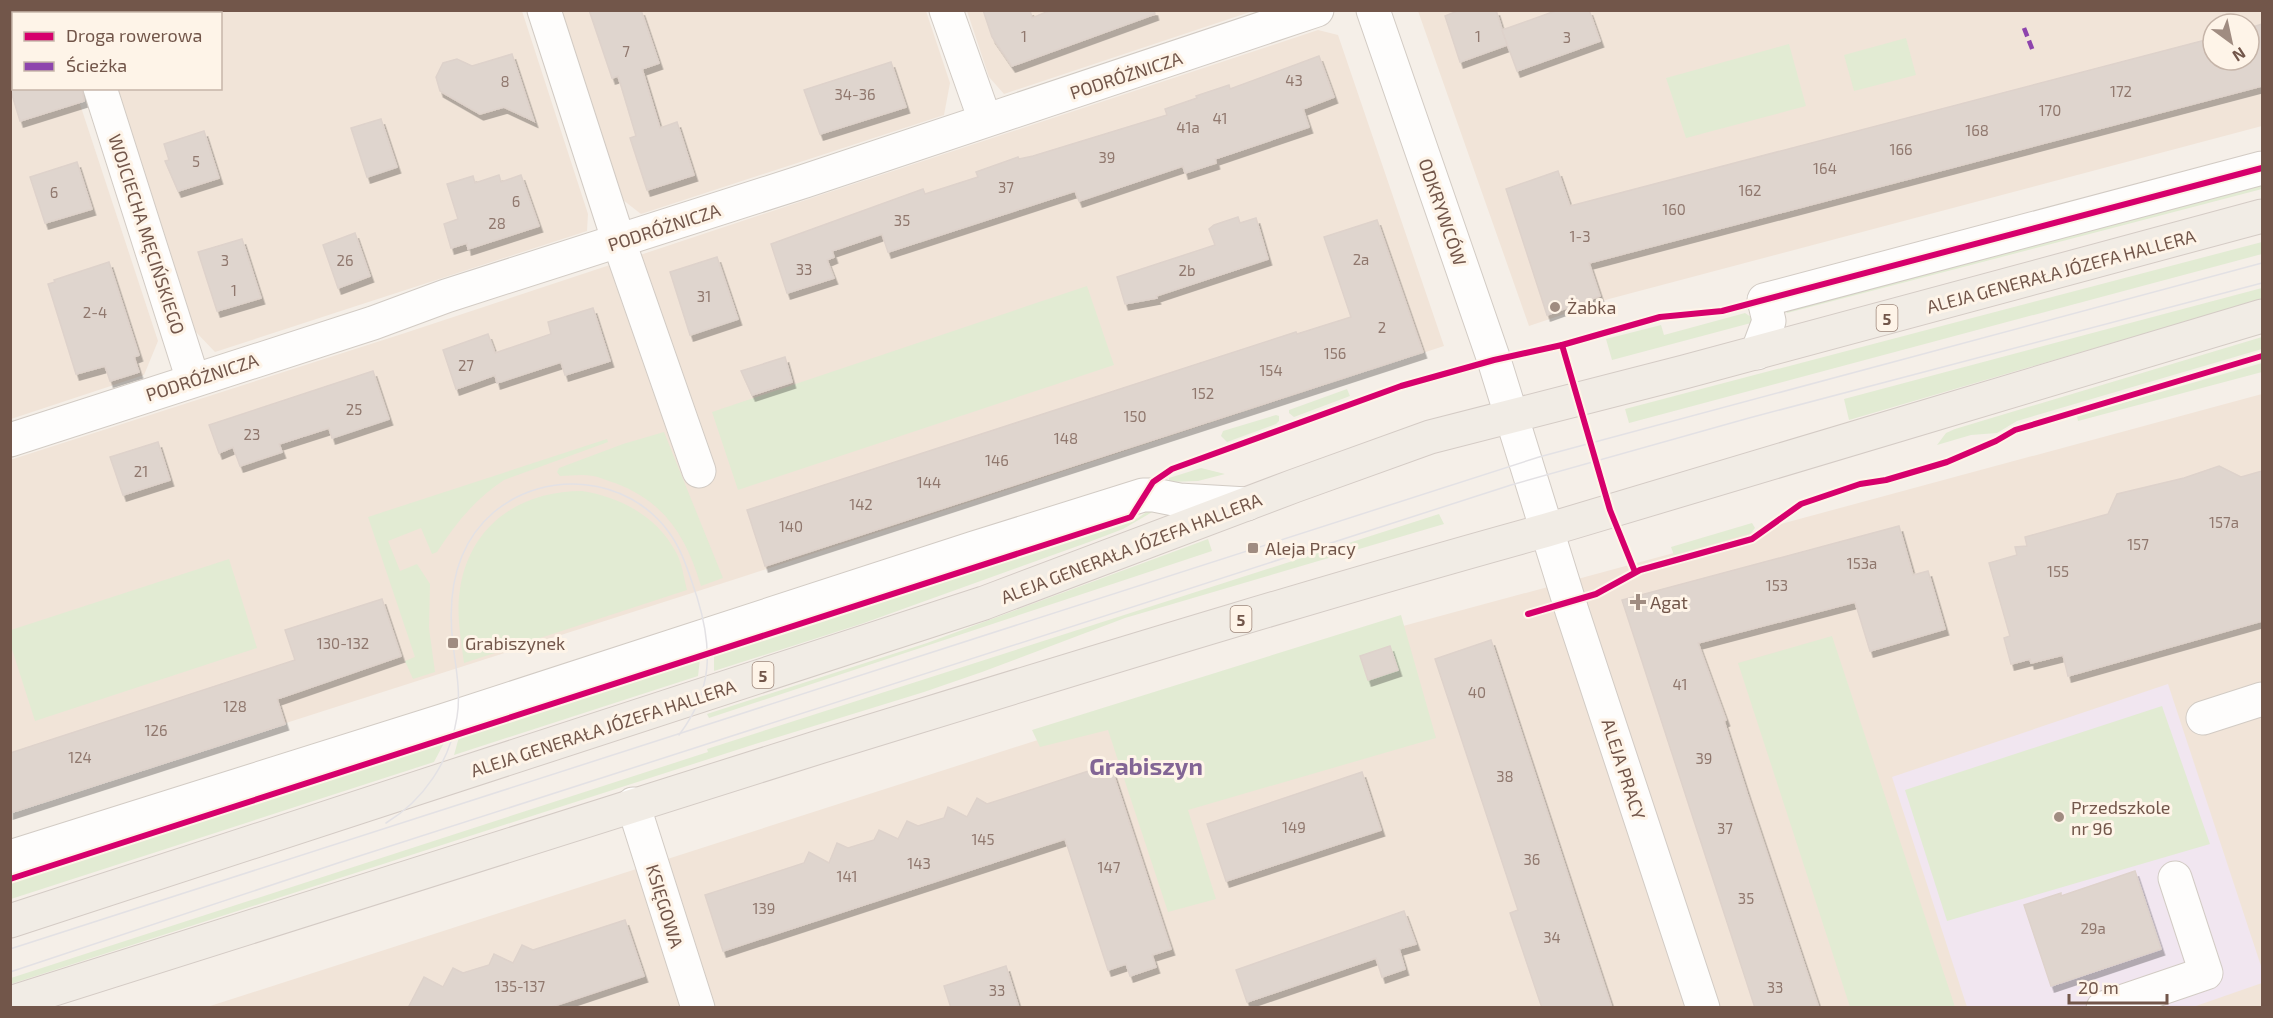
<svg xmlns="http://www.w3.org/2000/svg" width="2273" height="1018" font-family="'Exo 2',sans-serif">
<defs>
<filter id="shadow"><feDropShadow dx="3.5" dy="6" stdDeviation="0" flood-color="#0004"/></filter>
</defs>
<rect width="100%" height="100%" fill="#f5efe8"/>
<g fill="#f1e4d8" fill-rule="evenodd">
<path d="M10,11H49L50,13L14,14V88L75,89L158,341L144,375L11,419Z"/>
<path d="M93,11H522L588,214L587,231L215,352L194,330L118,89L220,88V14H94Z"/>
<path d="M562,11H926L950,83L944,115L641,214L623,200Z"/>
<path d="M967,11H1253L1004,94L989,77Z"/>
<path d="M1418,11H2262V126L1609,299L1529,326ZM2213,24H2249V60H2213Z"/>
<path d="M1318,30L1338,35L1444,346L745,576L11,811L10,460L405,333Z"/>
<path d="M2262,394V1007L204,1008L1333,645Z"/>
</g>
<path fill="#f1e6f0" d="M2168,684L2262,969V983L2193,1007H1967L1892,777Z"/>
<g fill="#e2ebd3">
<path d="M1906,38L1916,75L1854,91L1844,55Z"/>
<path d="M1789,44L1806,106L1686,138L1666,78Z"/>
<path d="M2262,183V189L1787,313V311Z"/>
<path d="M2262,242V254L1629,423L1625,409Z"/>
<path d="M1087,286L1114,365L738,490L712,412Z"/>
<path d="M2262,288V299L1849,420L1844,399Z"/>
<path d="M1745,313L1751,317V323L1612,360L1606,339L1661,325L1664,335Z"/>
<path d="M2262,337V349L2017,421L1997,433L1971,435L1937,445L1946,433L1955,429Z"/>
<path d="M2262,363V372L2078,421L2077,416Z"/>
<path d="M1347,389L1350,396L1294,417L1289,413V410Z"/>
<path d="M1276,415L1279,416V421L1276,424L1227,442L1221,436L1223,431Z"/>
<path d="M664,432L723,578L701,586C686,536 665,502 615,483C608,481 600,477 593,476C582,474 570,476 560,476L557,472L559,468L623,444Z"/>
<path d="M607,439L608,442L504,480C476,498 455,524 437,552L432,554L421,528L388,541L400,571L417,564L430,584L429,628L435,672L413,679L405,661L415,657L368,517Z"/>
<path d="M1201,468L1225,474L1198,481L1169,482V478Z"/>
<path d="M582,491C621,497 658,517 677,554C682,564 684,578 687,590L464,663C461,639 456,613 460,589C470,525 520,491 582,491Z"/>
<path d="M1149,505L1161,507L1123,529L1089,542L864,623L714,671V655L1138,518L1145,513Z"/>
<path d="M1439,514L1444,524L1125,618L982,672L924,692L749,746L11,984V978L708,752L707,749Z"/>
<path d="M1752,523L1755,528L1751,533L1674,555L1671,547Z"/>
<path d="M1208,539L1212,551L709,718L707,714L927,643Z"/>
<path d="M229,559L257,648L35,721L11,646V630Z"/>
<path d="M1401,615L1436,738L1188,810L1216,899L1168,912L1108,730L1040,747L1032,730Z"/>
<path d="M1832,636L1955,1007H1850L1738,663Z"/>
<path d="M700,659L698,676L454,755L459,737Z"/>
<path d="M2162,706L2210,844L1947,921L1905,790Z"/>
<path d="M444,743L434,762L11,899V883Z"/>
</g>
<g fill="#dfd5ce" stroke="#ded2cb" stroke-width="1.5" filter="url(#shadow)">
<path d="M589,10H641L659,63L642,69L660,128L677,122L694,175L647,190L630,138L636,136L618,76L612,78Z"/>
<path d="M983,10H1030L1032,18L1051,10H1154L1155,14L1012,66L992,37Z"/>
<path d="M1460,10H1496L1507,45L1460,62L1445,16Z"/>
<path d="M1558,10H1589L1600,41L1517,71L1502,30Z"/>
<path d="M2262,24V86L1589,263L1600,296L1547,315L1506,189L1558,171L1570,206L2213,38V60H2249V28Z"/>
<path d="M512,54L534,121L504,107L480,114L440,91L436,77L443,63L457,59L472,66Z"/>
<path d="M1319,56L1334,97L1303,109L1309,127L1215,159L1216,163L1185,173L1183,166L1079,201L1075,191L888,252L882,234L832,251L834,257L827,260L834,278L787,293L771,244L923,189L925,194L978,177L976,172L1018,157L1019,159L1033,156L1167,115L1165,109L1197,98L1196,96L1229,85L1230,89Z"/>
<path d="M891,62L906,107L820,134L804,90Z"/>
<path d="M10,88H82L84,101L20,121Z"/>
<path d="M381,119L397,167L367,177L351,128Z"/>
<path d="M204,131L219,178L178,191L165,161L169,160L164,144Z"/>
<path d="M77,162L92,209L45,223L30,177Z"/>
<path d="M499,175L501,182L521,175L539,226L468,249L467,243L451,248L444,224L458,219L447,184L473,176L475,183Z"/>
<path d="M1238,217L1240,223L1256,218L1268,259L1156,296L1157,298L1125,304L1117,277L1215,245L1209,229L1214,225Z"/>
<path d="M1377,220L1423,352L765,566L747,510L1296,332L1297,334L1351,317L1324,237Z"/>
<path d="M355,233L370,276L338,288L323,245Z"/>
<path d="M242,239L261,298L217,311L198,252Z"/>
<path d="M717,257L738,319L690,335L670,272Z"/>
<path d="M109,262L139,355L134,357L139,372L110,381L105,366L76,374L48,284L55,282L54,280Z"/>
<path d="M593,308L610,361L565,375L561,362L497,383L495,375L456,389L443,350L488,334L495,353L551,334L548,322Z"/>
<path d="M785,357L792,382L752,395L741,371Z"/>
<path d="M373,371L389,419L332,438L329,428L279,444L282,452L240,466L233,447L219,453L209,425Z"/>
<path d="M158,442L170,480L123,495L110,457Z"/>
<path d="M2219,466L2241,477L2262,471V621L2068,676L2063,655L2031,663L2030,659L2011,664L2004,638L2010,636L1989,563L2017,555L2015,547L2027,546L2025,537L2108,514L2117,494L2184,478Z"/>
<path d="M1899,526L1913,575L1928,571L1945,629L1870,651L1855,602L1698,643L1726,720L1724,721L1747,793L1819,1008H1755L1622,600Z"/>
<path d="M382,599L401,656L277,699L285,724L10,813V753L295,660L285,630Z"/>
<path d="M1491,640L1574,893L1612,1008H1542L1510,913L1518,910L1435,659Z"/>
<path d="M1390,646L1398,670L1368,680L1360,656Z"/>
<path d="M1110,764L1171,949L1152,955L1156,967L1130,976L1126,964L1108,970L1065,839L723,951L705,895L804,863L809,852L829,863L837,843L848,848L874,840L879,830L898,839L907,821L918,826L944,818L948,807L967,817L977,798L987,804Z"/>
<path d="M1362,772L1381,830L1226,881L1207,824Z"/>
<path d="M2135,871L2161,949L2051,986L2024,905L2061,893V896Z"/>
<path d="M1404,911L1416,944L1399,949L1405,969L1382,977L1376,958L1247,1002L1236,970Z"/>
<path d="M625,920L644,976L548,1008H408L424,977L443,987L453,968L463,973L489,965L494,954L513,963L522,945L533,950Z"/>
<path d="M1006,966L1019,1008H951L944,986Z"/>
</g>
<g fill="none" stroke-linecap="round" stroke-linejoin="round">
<g stroke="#d2cbc4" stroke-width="35">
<g id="minor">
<path d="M75,10L76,14"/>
<path d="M544,10L619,242L699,471"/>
<path d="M946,10L985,120"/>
<path d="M1373,10L1494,360L1572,611L1703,1008"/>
<path d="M100,88L193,380"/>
<path d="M1757,353L1769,321L1764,300L2262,168"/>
<path d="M10,440L373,323L446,296L805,181L1317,10"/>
<path d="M2203,718L2262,699"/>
<path d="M633,804L698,1008"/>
<path d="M10,857L445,720L974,548L1143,495H1154L1179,500L1247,504"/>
<path d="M2103,1008L2206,973L2175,878"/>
</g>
</g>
<g stroke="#d4cbc5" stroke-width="35">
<g id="major">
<path d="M10,921L984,603L1294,486L1430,437L1684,372L2262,216"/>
<path d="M10,1003C313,905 616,809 920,716C1128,652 1337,588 1547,530L2262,316"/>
</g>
</g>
<use href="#minor" stroke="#fefdfc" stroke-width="33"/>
<use href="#major" stroke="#f1ece5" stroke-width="33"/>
<g stroke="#e3e1e4" stroke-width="1.5">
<path d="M386,823C424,800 450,761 457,717C461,694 456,668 453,645C447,595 454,546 494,512C546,469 627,476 668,531C683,551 689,574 697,597C713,649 713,690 679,735"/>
<path d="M10,949L1539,457L2262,263"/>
<path d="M10,972L350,859L1511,485L1749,418L2262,283"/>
</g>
<path stroke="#8e44ad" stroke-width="4.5" stroke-dasharray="9 4.5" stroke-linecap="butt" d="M2024,28L2033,51"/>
<g stroke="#fef4e8" stroke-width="10">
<g id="cycleway">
<path d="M1562,345L1660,317L1722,311L2262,168"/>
<path d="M1528,614L1596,594L1640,570L1752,539L1801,504L1860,484L1886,480L1947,462L1996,441L2015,430L2262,356"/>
<path d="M10,879L1131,517L1153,482L1172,469L1401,386L1494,360L1562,345L1610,510L1635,572"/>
</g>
</g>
<use href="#cycleway" stroke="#d6006c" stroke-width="6"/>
</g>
<g fill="#a08c81" stroke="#fef4e8" stroke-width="2">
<circle cx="1555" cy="307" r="6"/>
<rect x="1247" y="542" width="12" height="12" rx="3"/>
<path d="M1635 593h6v6h6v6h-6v6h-6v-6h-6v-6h6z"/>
<rect x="447" y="637" width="12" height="12" rx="3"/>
<circle cx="2059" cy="817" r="6"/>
</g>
<g text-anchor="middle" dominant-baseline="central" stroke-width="6" stroke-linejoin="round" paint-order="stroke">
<g font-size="15" fill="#90786e">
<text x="1024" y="36">1</text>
<text x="1478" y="36">1</text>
<text x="1567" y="37">3</text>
<text x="626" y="51">7</text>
<text x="1294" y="80">43</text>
<text x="505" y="81">8</text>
<text x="2121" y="91">172</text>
<text x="855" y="94">34-36</text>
<text x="2050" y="110">170</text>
<text x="1220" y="118">41</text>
<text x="1188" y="127">41a</text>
<text x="1977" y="130">168</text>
<text x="1901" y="149">166</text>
<text x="1107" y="157">39</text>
<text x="196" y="161">5</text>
<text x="1825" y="168">164</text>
<text x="1006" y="187">37</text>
<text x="1750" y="190">162</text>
<text x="54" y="192">6</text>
<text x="516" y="201">6</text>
<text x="1674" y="209">160</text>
<text x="902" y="220">35</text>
<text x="497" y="223">28</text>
<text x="1580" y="236">1-3</text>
<text x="1361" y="259">2a</text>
<text x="225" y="260">3</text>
<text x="345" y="260">26</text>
<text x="804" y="269">33</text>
<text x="1187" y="270">2b</text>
<text x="234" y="290">1</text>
<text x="704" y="296">31</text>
<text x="95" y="312">2-4</text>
<text x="1382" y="327">2</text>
<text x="1335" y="353">156</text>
<text x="466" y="365">27</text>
<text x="1271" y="370">154</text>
<text x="1203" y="393">152</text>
<text x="354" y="409">25</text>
<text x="1135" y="416">150</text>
<text x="252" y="434">23</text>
<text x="1066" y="438">148</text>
<text x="997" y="460">146</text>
<text x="141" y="471">21</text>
<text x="929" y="482">144</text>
<text x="861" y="504">142</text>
<text x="2224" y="522">157a</text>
<text x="791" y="526">140</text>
<text x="2138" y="544">157</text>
<text x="1862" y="563">153a</text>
<text x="2058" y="571">155</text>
<text x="1777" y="585">153</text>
<text x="343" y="643">130-132</text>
<text x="1680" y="684">41</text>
<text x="1477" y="692">40</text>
<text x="235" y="706">128</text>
<text x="156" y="730">126</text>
<text x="80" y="757">124</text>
<text x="1704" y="758">39</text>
<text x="1505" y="776">38</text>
<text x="1294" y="827">149</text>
<text x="1725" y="828">37</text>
<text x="983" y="839">145</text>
<text x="1532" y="859">36</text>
<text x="919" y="863">143</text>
<text x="1109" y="867">147</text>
<text x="847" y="876">141</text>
<text x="1746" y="898">35</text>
<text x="764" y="908">139</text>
<text x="2093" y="928">29a</text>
<text x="1552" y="937">34</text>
<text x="520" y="986">135-137</text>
<text x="1775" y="987">33</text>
<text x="997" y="990">33</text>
</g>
<g fill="#fef4e8" stroke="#9c8579" stroke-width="1.5">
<rect x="1876.5" y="305" width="21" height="26" rx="4.5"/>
<rect x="1230.5" y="606" width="21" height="26" rx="4.5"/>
<rect x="752.5" y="662" width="21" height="26" rx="4.5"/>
</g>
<g font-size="16" font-weight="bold" fill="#72564a">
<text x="1887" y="318">5</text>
<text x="1241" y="619">5</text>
<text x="763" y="675">5</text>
</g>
<g font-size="18" fill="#72564a" stroke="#fef4e8">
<text transform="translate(1126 75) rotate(-18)">PODRÓŻNICZA</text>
<text transform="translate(1443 212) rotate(71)">ODKRYWCÓW</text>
<text transform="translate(664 227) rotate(-18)">PODRÓŻNICZA</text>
<text transform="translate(147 234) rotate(72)">WOJCIECHA MĘCIŃSKIEGO</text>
<text transform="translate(2061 271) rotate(-15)">ALEJA GENERAŁA JÓZEFA HALLERA</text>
<text transform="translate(202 377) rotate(-18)">PODRÓŻNICZA</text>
<text transform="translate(1131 548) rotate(-21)">ALEJA GENERAŁA JÓZEFA HALLERA</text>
<text transform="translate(603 728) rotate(-18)">ALEJA GENERAŁA JÓZEFA HALLERA</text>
<text transform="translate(1624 769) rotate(72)">ALEJA PRACY</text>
<text transform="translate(665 906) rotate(73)">KSIĘGOWA</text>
</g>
<g font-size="18" fill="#72564a" stroke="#fef4e8" text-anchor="start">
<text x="1567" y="307">Żabka</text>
<text x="1265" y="548">Aleja Pracy</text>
<text x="1650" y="602">Agat</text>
<text x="465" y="643">Grabiszynek</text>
<text x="2071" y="807">Przedszkole<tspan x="2071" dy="21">nr 96</tspan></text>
</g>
<g font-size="24" font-weight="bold" fill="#826595" stroke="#fef4e8">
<text x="1146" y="765">Grabiszyn</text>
</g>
</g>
<rect width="2273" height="1018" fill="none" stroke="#72564a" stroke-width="24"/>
<rect x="12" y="12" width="210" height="78" fill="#fef4e8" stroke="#c6b5a9" stroke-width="1.5"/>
<rect x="24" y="32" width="30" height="9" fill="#d6006c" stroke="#c6b5a9" stroke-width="1.5"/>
<text x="66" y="42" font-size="18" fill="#72564a">Droga rowerowa</text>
<rect x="24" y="62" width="30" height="9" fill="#8e44ad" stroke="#c6b5a9" stroke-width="1.5"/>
<text x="66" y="72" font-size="18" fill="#72564a">Ścieżka</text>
<g transform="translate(2231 42) rotate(147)"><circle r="28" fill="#fef4e8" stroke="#c6b5a9" stroke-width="1.5"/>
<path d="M0-4.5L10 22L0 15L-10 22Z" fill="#a08c81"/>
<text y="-9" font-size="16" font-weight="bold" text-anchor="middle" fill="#72564a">N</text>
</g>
<path d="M2069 994v9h98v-9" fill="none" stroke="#72564a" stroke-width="3"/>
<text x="2078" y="994" font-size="18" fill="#72564a" stroke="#fef4e8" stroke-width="4.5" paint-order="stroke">20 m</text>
</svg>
